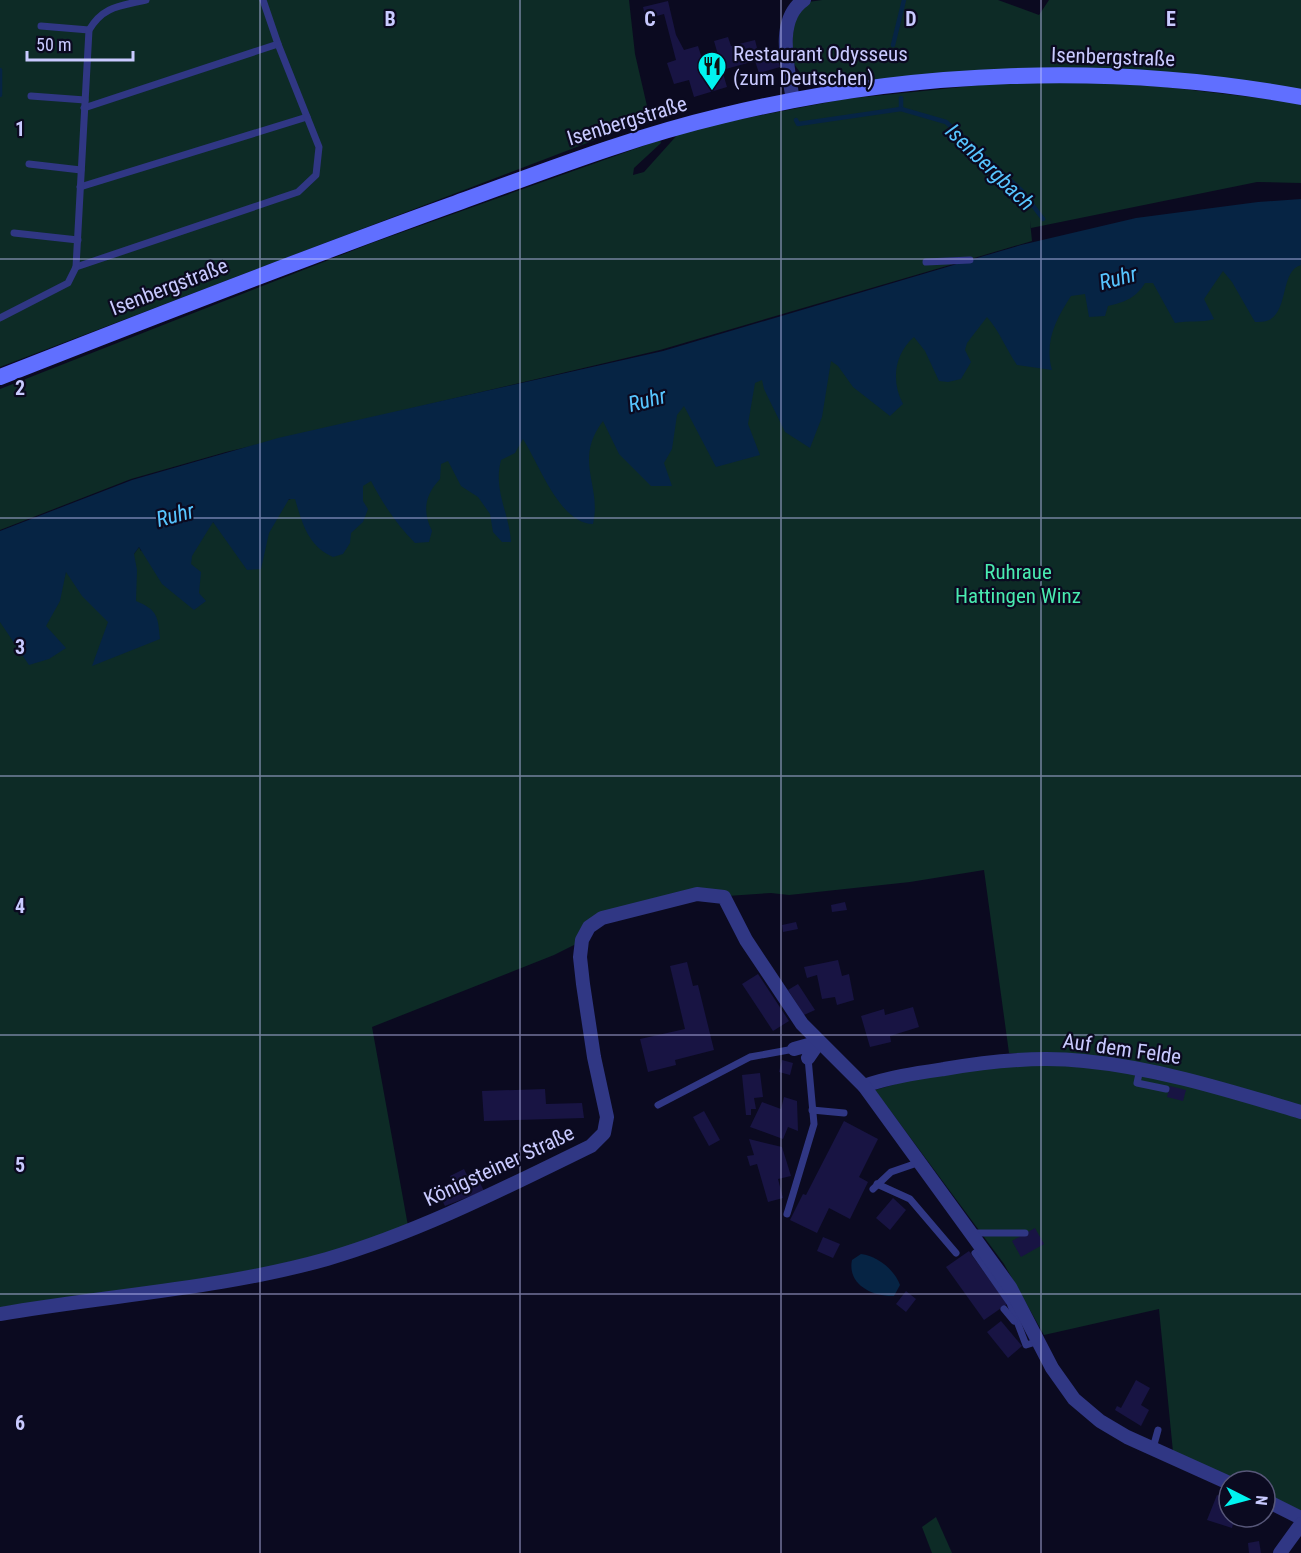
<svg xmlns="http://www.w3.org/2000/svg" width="1301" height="1553" font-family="'Roboto Condensed',sans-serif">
<rect width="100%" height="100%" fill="#0b0a20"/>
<g fill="#0d2b26">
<path d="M0,0H629L635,54L650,119L0,367Z"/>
<path d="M822,0H998L1039,15L1049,0H1301V89L952,72L810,86L794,64L792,44L795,14L808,2Z"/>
<path d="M1040,79L1166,87L1301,103V183L1257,182L1031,228L1030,221L1032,241L660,350L226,452L131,479L0,530V389L372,243L660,140L661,143L634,168L633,175L644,172L679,133L731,121L845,99Z"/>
<path d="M1301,262V1108L1080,1057L1009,1053L984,870L910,882L789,895L771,893L727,896L609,915L582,941L554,955L372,1027L408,1226L372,1242L244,1273L0,1314V603L64,579L66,571L70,577L134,554L139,547L141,551L210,526L212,521L215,524L324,488L523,438L947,319L1132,279Z"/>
<path d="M1028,1062L1147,1074L1301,1118V1512L1265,1495V1481H1235L1173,1452L1159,1309L1044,1335L1004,1264L875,1090L924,1076Z"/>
<path d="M936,1517L952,1553H932L922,1527Z"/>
</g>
<g fill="#062444">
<path d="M1301,199V265C1280,271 1289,310 1269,320C1265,322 1259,322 1255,322L1232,282L1223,271L1204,299L1214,319C1202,323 1188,320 1175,323L1153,283H1145C1136,298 1125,302 1108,306L1105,316L1089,317L1085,294L1071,296C1056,319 1044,342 1052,370L1017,365C1006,349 1000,332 987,317L967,343L965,350L971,362L961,379L948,382L939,381L925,351L914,337C894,354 891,382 903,404L890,416L853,387L838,366L831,361L822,417L810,448L785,432L764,389L762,380L755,383L748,424L760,455L716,467L684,406L677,415L672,449L664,463L672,486H651L619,454L603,421C573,461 602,485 593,524C560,524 539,464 523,439L515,453L501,460C493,490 509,512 511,542H502L493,532L490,514L478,497L461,486L448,461L441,464L440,479C425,495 422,511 432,531L429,542L415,543C397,525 383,504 371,481L363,486V501L368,509L363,522L351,533L350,543L343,554L333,557C308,546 302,523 295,499H289L269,533L261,569L247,570L213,522L192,556L191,564L201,572L199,593L206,601L194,610L162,584L139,547L134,554L137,570L136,601C158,610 158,617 160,639L92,666L108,622L82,596L66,572L60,601L46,626L66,648L49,659L29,665L0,622V531L132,480L278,438L663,351L1021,245L1136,218L1258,202Z"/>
<path d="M861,1254C877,1256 894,1269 900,1285L894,1296C872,1297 847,1284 852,1260Z"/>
</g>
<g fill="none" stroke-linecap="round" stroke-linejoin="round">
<g stroke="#062444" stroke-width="4.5">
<path d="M893,45L904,0"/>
<path d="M0,70V95"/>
<path d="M901,98V109"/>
<path d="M796,120L798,124L901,109L946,122L1022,191L1043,219"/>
</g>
</g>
<g fill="#181443">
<path d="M668,1L676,35L684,50L698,46L707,74L722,69L714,41L728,37L731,46L755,40L760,60L777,55L780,67L759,73L755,61L722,70L727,87L694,97L689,80L674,84L667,63L676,60L664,14L646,19L643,7Z"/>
<path d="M845,902L847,910L832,912L831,905Z"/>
<path d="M796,922L798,929L783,932L782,925Z"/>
<path d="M838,960L842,976L849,974L854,1000L837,1005L835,997L822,999L817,975L807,978L804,967Z"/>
<path d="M687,962L693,986L698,985L714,1050L675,1060L676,1065L648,1072L640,1039L685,1029L670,966Z"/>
<path d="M758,974L789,1021L773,1031L742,984Z"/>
<path d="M798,984L815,1010L804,1015L788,990Z"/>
<path d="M913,1007L919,1027L890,1036L891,1042L870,1047L861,1016L884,1009L885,1015Z"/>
<path d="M782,1060L793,1063L790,1075L779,1072Z"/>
<path d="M760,1073L763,1097L754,1098L756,1109H751V1115H746L742,1075Z"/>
<path d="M1170,1086L1186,1090L1183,1101L1167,1097Z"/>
<path d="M545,1089L546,1104L582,1103L584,1118L484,1121L482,1091Z"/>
<path d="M784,1097L797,1101L798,1131L788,1127L783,1139L750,1127L762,1102L781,1109Z"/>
<path d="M704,1111L720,1140L709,1146L693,1117Z"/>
<path d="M844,1121L878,1139L859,1177L868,1182L850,1219L829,1208L817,1233L790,1220L803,1194L806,1195Z"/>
<path d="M749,1139L782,1147L791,1176L778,1179L783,1198L768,1202L757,1164L750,1166L747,1156L754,1155Z"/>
<path d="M464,1169L469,1179L476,1175L484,1191L445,1206L439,1194L455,1186L450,1176Z"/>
<path d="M893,1198L906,1210L890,1230L876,1218Z"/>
<path d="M1035,1228L1044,1244L1021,1257L1012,1241Z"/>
<path d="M823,1237L840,1244L833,1258L817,1251Z"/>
<path d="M969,1251L1007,1304L984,1320L946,1267Z"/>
<path d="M906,1291L916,1299L906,1312L896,1304Z"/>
<path d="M1001,1321L1022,1346L1008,1358L987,1332Z"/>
<path d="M1136,1380L1150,1388L1141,1405L1149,1410L1141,1426L1115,1410L1117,1406L1121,1408Z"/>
<path d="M1217,1495L1229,1499V1517H1235L1232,1528L1207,1520Z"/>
<path d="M1259,1541L1261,1553H1249L1248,1543Z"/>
</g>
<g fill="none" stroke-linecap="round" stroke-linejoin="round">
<g stroke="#303784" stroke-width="7">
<path d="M41,26L89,30"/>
<path d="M31,96L85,100"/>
<path d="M84,108L278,44L263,0"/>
<path d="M29,164L81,170"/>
<path d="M80,187L307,117"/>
<path d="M14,233L78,240"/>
<path d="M926,262L970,260"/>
<path d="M76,267L298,192L316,175L319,147L278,44"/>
<path d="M0,318L68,283L76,267L89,30C103,6 120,6 146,0"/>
<path d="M1140,1069L1137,1083L1166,1089"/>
<path d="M658,1105L750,1057L794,1049"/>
<path d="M812,1110L844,1113"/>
<path d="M877,1184L910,1199L956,1253"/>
<path d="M873,1189L891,1172L920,1162"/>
<path d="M787,1214L814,1124L808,1058"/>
<path d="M972,1233H1025"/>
<path d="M975,1253L1010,1303L1026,1345L1039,1341"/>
<path d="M1004,1309L1014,1321"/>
<path d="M1153,1448L1158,1430"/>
</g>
<g stroke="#303784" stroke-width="14">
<path d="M793,101C789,71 774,20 804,0"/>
<path d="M794,1049L819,1042L808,1058"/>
<path d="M864,1086C889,1077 917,1073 944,1069C990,1061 1037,1056 1084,1061C1158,1068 1230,1091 1301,1112"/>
<path d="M0,1314C109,1295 220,1289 327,1259C419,1232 505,1188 591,1146L604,1133L607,1117L594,1057L583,984L580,957L582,940L589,927L602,918L697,894L724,897L746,940L802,1024L864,1086L1010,1287L1052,1368L1074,1399L1100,1421L1127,1437L1229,1483"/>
<path d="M1265,1500L1301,1518"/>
<path d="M1280,1553L1301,1524"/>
</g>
<path stroke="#606fff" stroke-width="16" d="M0,377C150,318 299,260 451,205C540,173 628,138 721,116C908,70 1112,62 1301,97"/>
</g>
<path fill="none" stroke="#c9caff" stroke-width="1.5" stroke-opacity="0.55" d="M260,0V1553M520,0V1553M781,0V1553M1041,0V1553M0,259H1301M0,518H1301M0,776H1301M0,1035H1301M0,1294H1301"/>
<defs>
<g id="restaurant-pin" transform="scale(1.5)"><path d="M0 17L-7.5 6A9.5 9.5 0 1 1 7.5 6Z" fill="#00f4f0" stroke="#0b0a20"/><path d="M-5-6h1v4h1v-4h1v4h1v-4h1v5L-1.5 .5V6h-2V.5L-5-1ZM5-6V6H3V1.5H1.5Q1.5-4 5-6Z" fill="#111"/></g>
</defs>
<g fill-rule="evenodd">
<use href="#restaurant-pin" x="712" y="66"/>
</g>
<g text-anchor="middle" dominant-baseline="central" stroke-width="4.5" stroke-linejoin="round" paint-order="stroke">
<g font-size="21" fill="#c9caff" stroke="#0b0a20" text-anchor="start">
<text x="733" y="54">Restaurant Odysseus<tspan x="733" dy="24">(zum Deutschen)</tspan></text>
</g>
<g font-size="21" fill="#c9caff" stroke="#0b0a20">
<text transform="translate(1113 57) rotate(2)">Isenbergstraße</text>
<text transform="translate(627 121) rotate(-17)">Isenbergstraße</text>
<text transform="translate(169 287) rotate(-21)">Isenbergstraße</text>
<text transform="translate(1122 1049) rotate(8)">Auf dem Felde</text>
<text transform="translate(499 1166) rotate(-25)">Königsteiner Straße</text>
</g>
<g font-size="21" fill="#49ebb0" stroke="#0b0a20">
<text x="1018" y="572">Ruhraue<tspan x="1018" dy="24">Hattingen Winz</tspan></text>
</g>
<g font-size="22" font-style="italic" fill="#57c5ff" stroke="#0b0a20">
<text transform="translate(990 167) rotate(44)">Isenbergbach</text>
<text transform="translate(1118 278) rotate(-15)">Ruhr</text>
<text transform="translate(647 400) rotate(-15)">Ruhr</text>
<text transform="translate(175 515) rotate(-15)">Ruhr</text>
</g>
</g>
<g font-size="20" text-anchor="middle" font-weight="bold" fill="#c9caff" stroke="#0b0a20" stroke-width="4.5" stroke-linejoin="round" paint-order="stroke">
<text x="390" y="26">B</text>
<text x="650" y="26">C</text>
<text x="911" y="26">D</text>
<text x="1171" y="26">E</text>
<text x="20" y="136">1</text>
<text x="20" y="395">2</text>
<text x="20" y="654">3</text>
<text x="20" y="913">4</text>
<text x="20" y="1172">5</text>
<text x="20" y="1430">6</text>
</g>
<g transform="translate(1247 1499) rotate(96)"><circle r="28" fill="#0b0a20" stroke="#575779" stroke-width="1.5"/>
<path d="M0-4.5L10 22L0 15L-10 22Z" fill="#00f4f0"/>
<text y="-9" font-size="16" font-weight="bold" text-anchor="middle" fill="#c9caff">N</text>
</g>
<path d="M27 51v9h106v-9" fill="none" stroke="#c9caff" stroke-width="3"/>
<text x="36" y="51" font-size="18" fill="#c9caff" stroke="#0b0a20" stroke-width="4.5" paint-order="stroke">50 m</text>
</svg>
